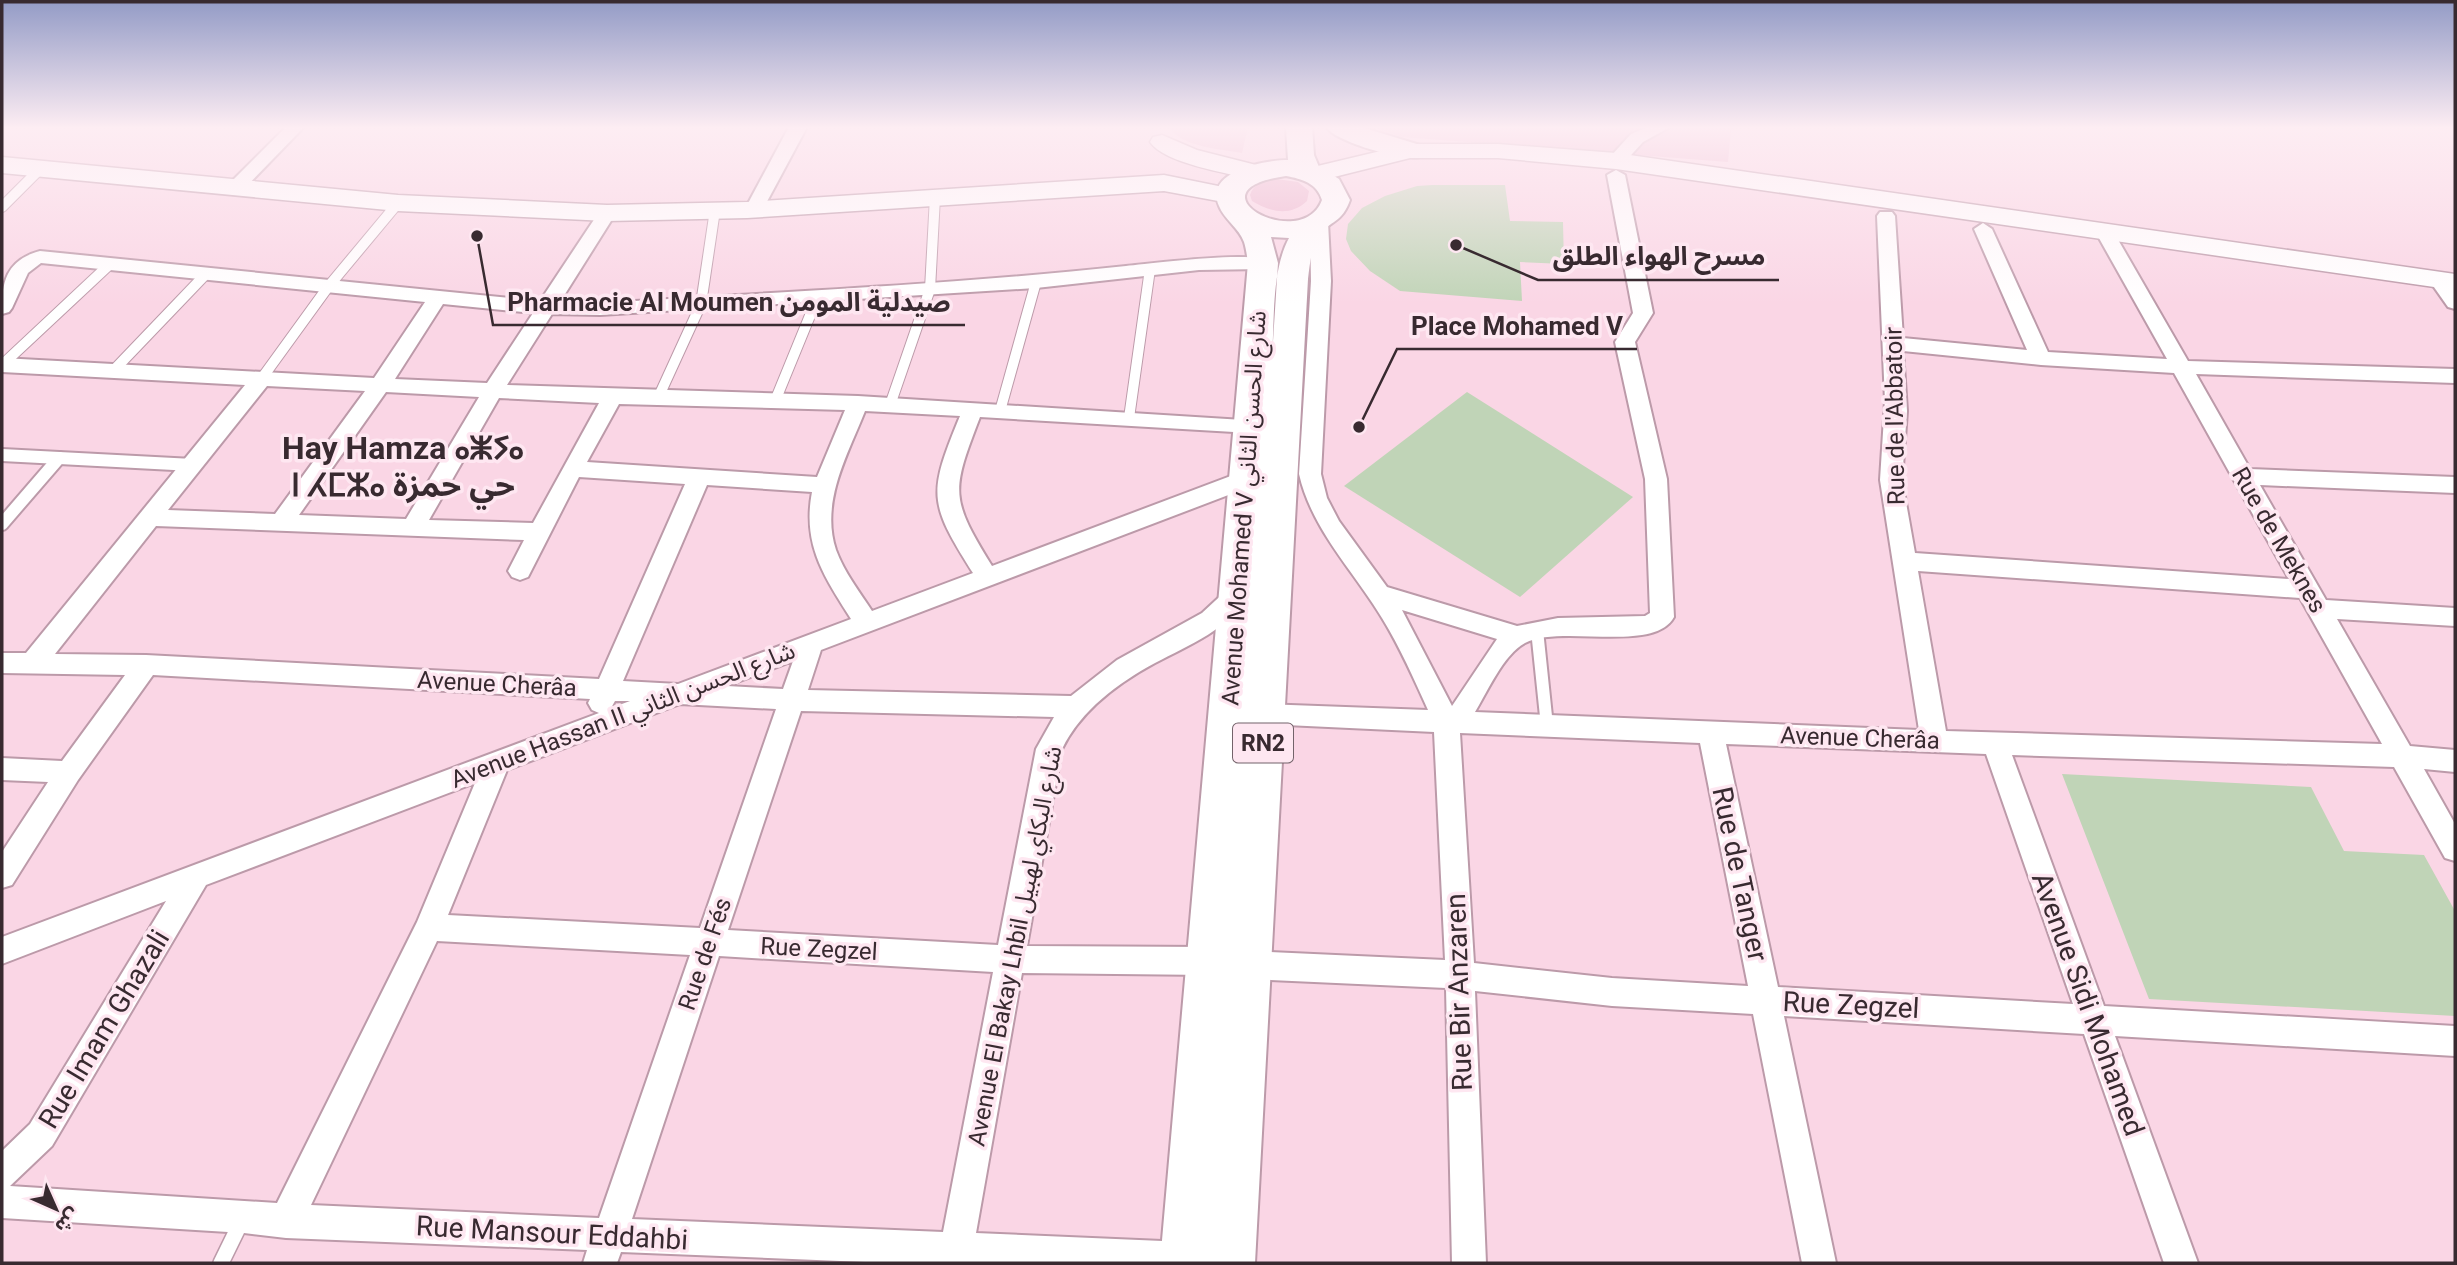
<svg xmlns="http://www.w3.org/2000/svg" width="2457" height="1265" font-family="Roboto,'Noto Sans Arabic','Noto Sans Tifinagh',sans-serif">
<rect width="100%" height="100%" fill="#fad6e5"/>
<g fill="#ecb6ce">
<path d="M1169,127H1248L1242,153C1220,149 1181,147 1169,127Z"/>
<path d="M1372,127H1748L1731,130L1728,162L1402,137Z"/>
<path d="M1277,179L1298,182L1309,191L1307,201C1290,217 1270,212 1252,201L1250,195C1254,182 1266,181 1277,179Z"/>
</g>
<g fill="#c0d4b7">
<path d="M1432,185H1505L1510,221L1563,222L1564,264L1520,262L1522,301L1400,291L1370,271L1351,251L1346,239L1348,224L1362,208L1385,196L1417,186Z"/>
<path d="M1467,392L1633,497L1520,597L1344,486Z"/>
<path d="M2062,774L2311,787L2344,851L2424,855L2455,911V1016L2149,999Z"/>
</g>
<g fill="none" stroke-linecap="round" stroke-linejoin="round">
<g stroke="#bc9aa9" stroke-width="12">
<g id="lane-far2">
<path d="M2,207L39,170"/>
<path d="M2,365L109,265"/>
<path d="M113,371L204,276"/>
<path d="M262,378L328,287L398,203"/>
<path d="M658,398L701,304L715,210"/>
<path d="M775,401L818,296"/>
<path d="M890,405L930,289L935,197"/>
<path d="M1000,411L1036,282"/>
<path d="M1129,418L1150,269"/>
</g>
</g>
<g stroke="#bc9aa9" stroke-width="16">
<g id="lane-far1">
<path d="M2,455L193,465"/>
<path d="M2,524L59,458"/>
<path d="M1537,630L1547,726"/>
</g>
</g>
<g stroke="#bc9aa9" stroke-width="18">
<path id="lane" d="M221,1263L242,1220"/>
</g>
<g stroke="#bc9aa9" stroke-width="4">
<g id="street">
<path d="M286,127H304L241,192H229L226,188L229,184Z"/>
<path d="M789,127H807L763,209L760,213H748L745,209Z"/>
<path d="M1648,127H1670L1643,142L1622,165H1610L1607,161L1610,157L1631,134Z"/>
<path d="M1616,170L1625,175L1653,313L1635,342L1667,479L1674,617C1654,654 1561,624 1525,643C1503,655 1488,691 1475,712L1919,730L1880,480L1885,401L1877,216L1880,212H1892L1895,216L1903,338L2027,350L1974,229L1983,223L1992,229L2048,352L2167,359L2095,231L2104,225L2113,231L2188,361L2455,369V383L2196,374L2250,469L2455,477V493L2260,485L2326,600L2455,608V626L2337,619L2410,746L2455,750V772L2424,769L2455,824V861L2445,858L2394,767L2012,755L2104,1006L2455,1026V1056L2115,1036L2198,1263H2164L2084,1034L1784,1016L1836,1263H1802L1753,1014L1612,1006L1475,991L1486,1263H1452L1446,988L1248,979L1238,975L1233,965L1238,955L1248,951L1445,960L1434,732L1264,724L1255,721L1251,714L1255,707L1264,704L1428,710C1414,679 1400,647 1382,618C1353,570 1312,530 1299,474L1311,281L1310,222L1319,216L1328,222L1331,281L1321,474L1327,498L1339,521L1387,587L1517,626L1558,618L1645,616L1650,613L1645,479L1615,342L1633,313L1607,175ZM1903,351L2041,365L2174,373L2289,579L1915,553L1902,480L1907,411ZM1918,571L2300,598L2382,744L1946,731ZM1402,610L1497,639L1452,706ZM1460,733L1700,743L1748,986L1612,978L1474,963ZM1726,744L1986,754L2073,1004L1778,987Z"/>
<path d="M607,208L616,213L560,302L600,303C775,292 951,285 1126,266C1148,264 1262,249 1273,263L1263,269L1199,270L1036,288L600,315L552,314L507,385L858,396L1259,421L1262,426L1259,431L1251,433L980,417C951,492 950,498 992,566L1236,474L1244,472L1252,474L1255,480L1252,486L821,650L808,690L1071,696L1117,660L1202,613L1229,588L1237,585L1245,588L1249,594C1230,629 1189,645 1155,663C1118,683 1081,710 1062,749L1027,946L1209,947L1219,951L1224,961L1219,971L1209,975L1022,973L976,1233L1186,1242L1198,1247L1203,1259L1201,1263H889L621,1252L617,1263H583L587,1250L286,1238L244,1233L2,1218V1151L30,1124L166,901L2,964V937L599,713L592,710L588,703L590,699L153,675L78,780L12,885L2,888V852L48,782L2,780V758L62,761L125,675L2,673V653H26L245,385L2,372V358L374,378L425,302L41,263L28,273L12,308L9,312L2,314C1,283 6,260 40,251L540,301L601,209ZM443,304L533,313L487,383L395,379ZM267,386L365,391L275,514L168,510ZM386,392L479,397L406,519L299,515ZM499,398L599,403L533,523L429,520ZM619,404L845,410L817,477L587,462ZM865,411L960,416C928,494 928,502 973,573L872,611C859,591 844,572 836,550C820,502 848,454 865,411ZM579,477L685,484L599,679L146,655L55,654L156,526L524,540L508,571L512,577L520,580L528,577ZM707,485L812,492C802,545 824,576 851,619L678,684L623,681ZM793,661L783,689L727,686ZM615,701H630L611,708ZM680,704L776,709L700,928L448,915L507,770ZM801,711L1054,717L1036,749L998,945L728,930ZM475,783L417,922L277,1203L10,1186L52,1146L206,885ZM437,941L690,955L599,1218L311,1205ZM719,956L993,972L943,1232L632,1219Z"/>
<path d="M2439,274L2446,276L2455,289V309L2448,307L2429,280Z"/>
</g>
</g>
<g stroke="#bc9aa9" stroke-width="3">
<g id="secondary">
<path d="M1162,135L1197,150L1264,167L1268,172L1264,177L1255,180C1229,173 1165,164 1150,142L1153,137Z"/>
<path d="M1410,144H1498L1616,153L2455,274V290L1616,169L1498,158H1410L1314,182L1305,179L1301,174L1305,169Z"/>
<path d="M2,157L398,195L607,205L747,202L1164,175L1238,190L1242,195L1238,200L1229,203L1164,191L747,218L607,221L398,211L2,173Z"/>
</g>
</g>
<g stroke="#bc9aa9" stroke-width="4">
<g id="highway">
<path d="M1286,127H1312L1314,155L1319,167L1339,179L1350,200C1342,223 1330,221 1320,234C1311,248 1310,263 1308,279L1255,1263H1160L1248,263C1247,256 1246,248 1244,242C1239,228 1224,219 1219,206C1203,171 1266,160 1288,160ZM1286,176C1302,179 1317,183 1322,200C1302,254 1184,190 1286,176ZM1271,237L1289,238C1271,272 1275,319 1272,357L1278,263Z"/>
<path d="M1326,127H1361L1420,145L1424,151L1420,157C1402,161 1336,142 1326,127Z"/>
</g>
</g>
<use href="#lane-far2" stroke="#fff" stroke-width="10"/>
<use href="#lane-far1" stroke="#fff" stroke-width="12"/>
<use href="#lane" stroke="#fff" stroke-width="15"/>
<use href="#street" fill="#fff" fill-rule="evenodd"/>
<use href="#secondary" fill="#fff" fill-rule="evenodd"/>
<use href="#highway" fill="#fff" fill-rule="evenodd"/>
</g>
<linearGradient id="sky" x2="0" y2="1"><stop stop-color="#939bc6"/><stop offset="0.42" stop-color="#fdedf3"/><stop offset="1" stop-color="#fdedf3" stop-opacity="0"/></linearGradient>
<rect width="2457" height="304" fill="url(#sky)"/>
<g text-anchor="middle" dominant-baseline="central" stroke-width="7" stroke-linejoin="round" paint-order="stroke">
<rect fill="#fee7f1" stroke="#73636a" stroke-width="2" x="1233" y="723.5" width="60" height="39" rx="5"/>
<g font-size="23" font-weight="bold" fill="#382a30">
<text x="1263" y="743">RN2</text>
</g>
<g font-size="24" fill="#382a30" stroke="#fee7f1">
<text transform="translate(1895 416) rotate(-91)">Rue de l'Abbatoir</text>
<text transform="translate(1244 508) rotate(-86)">Avenue Mohamed V شارع الحسن الثاني</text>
<text transform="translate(2279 540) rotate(60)">Rue de Meknes</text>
<text transform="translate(497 684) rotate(3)">Avenue Cherâa</text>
<text transform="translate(623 715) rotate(-21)">Avenue Hassan II شارع الحسن الثاني</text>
<text transform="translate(1860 738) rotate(2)">Avenue Cherâa</text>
<text transform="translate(1015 946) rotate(-79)">Avenue El Bakay Lhbil شارع البكاي لهبيل</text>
<text transform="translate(819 949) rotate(3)">Rue Zegzel</text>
<text transform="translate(705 954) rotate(-71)">Rue de Fés</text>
</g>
<g font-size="28" fill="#382a30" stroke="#fee7f1">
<text transform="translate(1740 874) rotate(78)">Rue de Tanger</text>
<text transform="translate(1459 992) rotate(-92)">Rue Bir Anzaren</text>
<text transform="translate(2088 1004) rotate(70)">Avenue Sidi Mohamed</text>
<text transform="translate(1851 1005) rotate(3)">Rue Zegzel</text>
<text transform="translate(104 1029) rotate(-59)">Rue Imam Ghazali</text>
<text transform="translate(552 1233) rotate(3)">Rue Mansour Eddahbi</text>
</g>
<g font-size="32" font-weight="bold" fill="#382a30" stroke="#fee7f1">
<text x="403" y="448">Hay Hamza ⴰⵥⵢⴰ<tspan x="403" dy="37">ⵏ ⵃⵎⵣⴰ حي حمزة</tspan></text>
</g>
</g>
<path fill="none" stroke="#382a30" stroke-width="2.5" d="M1456 245L1538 280H1779M477 236L493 325H965M1359 427L1397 349H1637"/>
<g fill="#382a30" stroke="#fee7f1" stroke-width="2.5">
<circle cx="1456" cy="245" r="7"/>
<circle cx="477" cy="236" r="7"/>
<circle cx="1359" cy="427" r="7"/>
</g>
<g font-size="26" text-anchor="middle" font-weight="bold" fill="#382a30" stroke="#fee7f1" stroke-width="7" stroke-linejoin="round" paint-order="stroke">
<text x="1659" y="265">مسرح الهواء الطلق</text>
<text x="729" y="311">Pharmacie Al Moumen صيدلية المومن</text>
<text x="1517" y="335">Place Mohamed V</text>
</g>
<rect width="2457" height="1265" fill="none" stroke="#382a30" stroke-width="7"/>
<g transform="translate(56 1209) rotate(135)" stroke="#fee7f1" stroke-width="5" paint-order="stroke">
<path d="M0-5L12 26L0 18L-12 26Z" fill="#382a30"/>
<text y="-10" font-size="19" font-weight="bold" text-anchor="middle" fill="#382a30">ش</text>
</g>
</svg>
